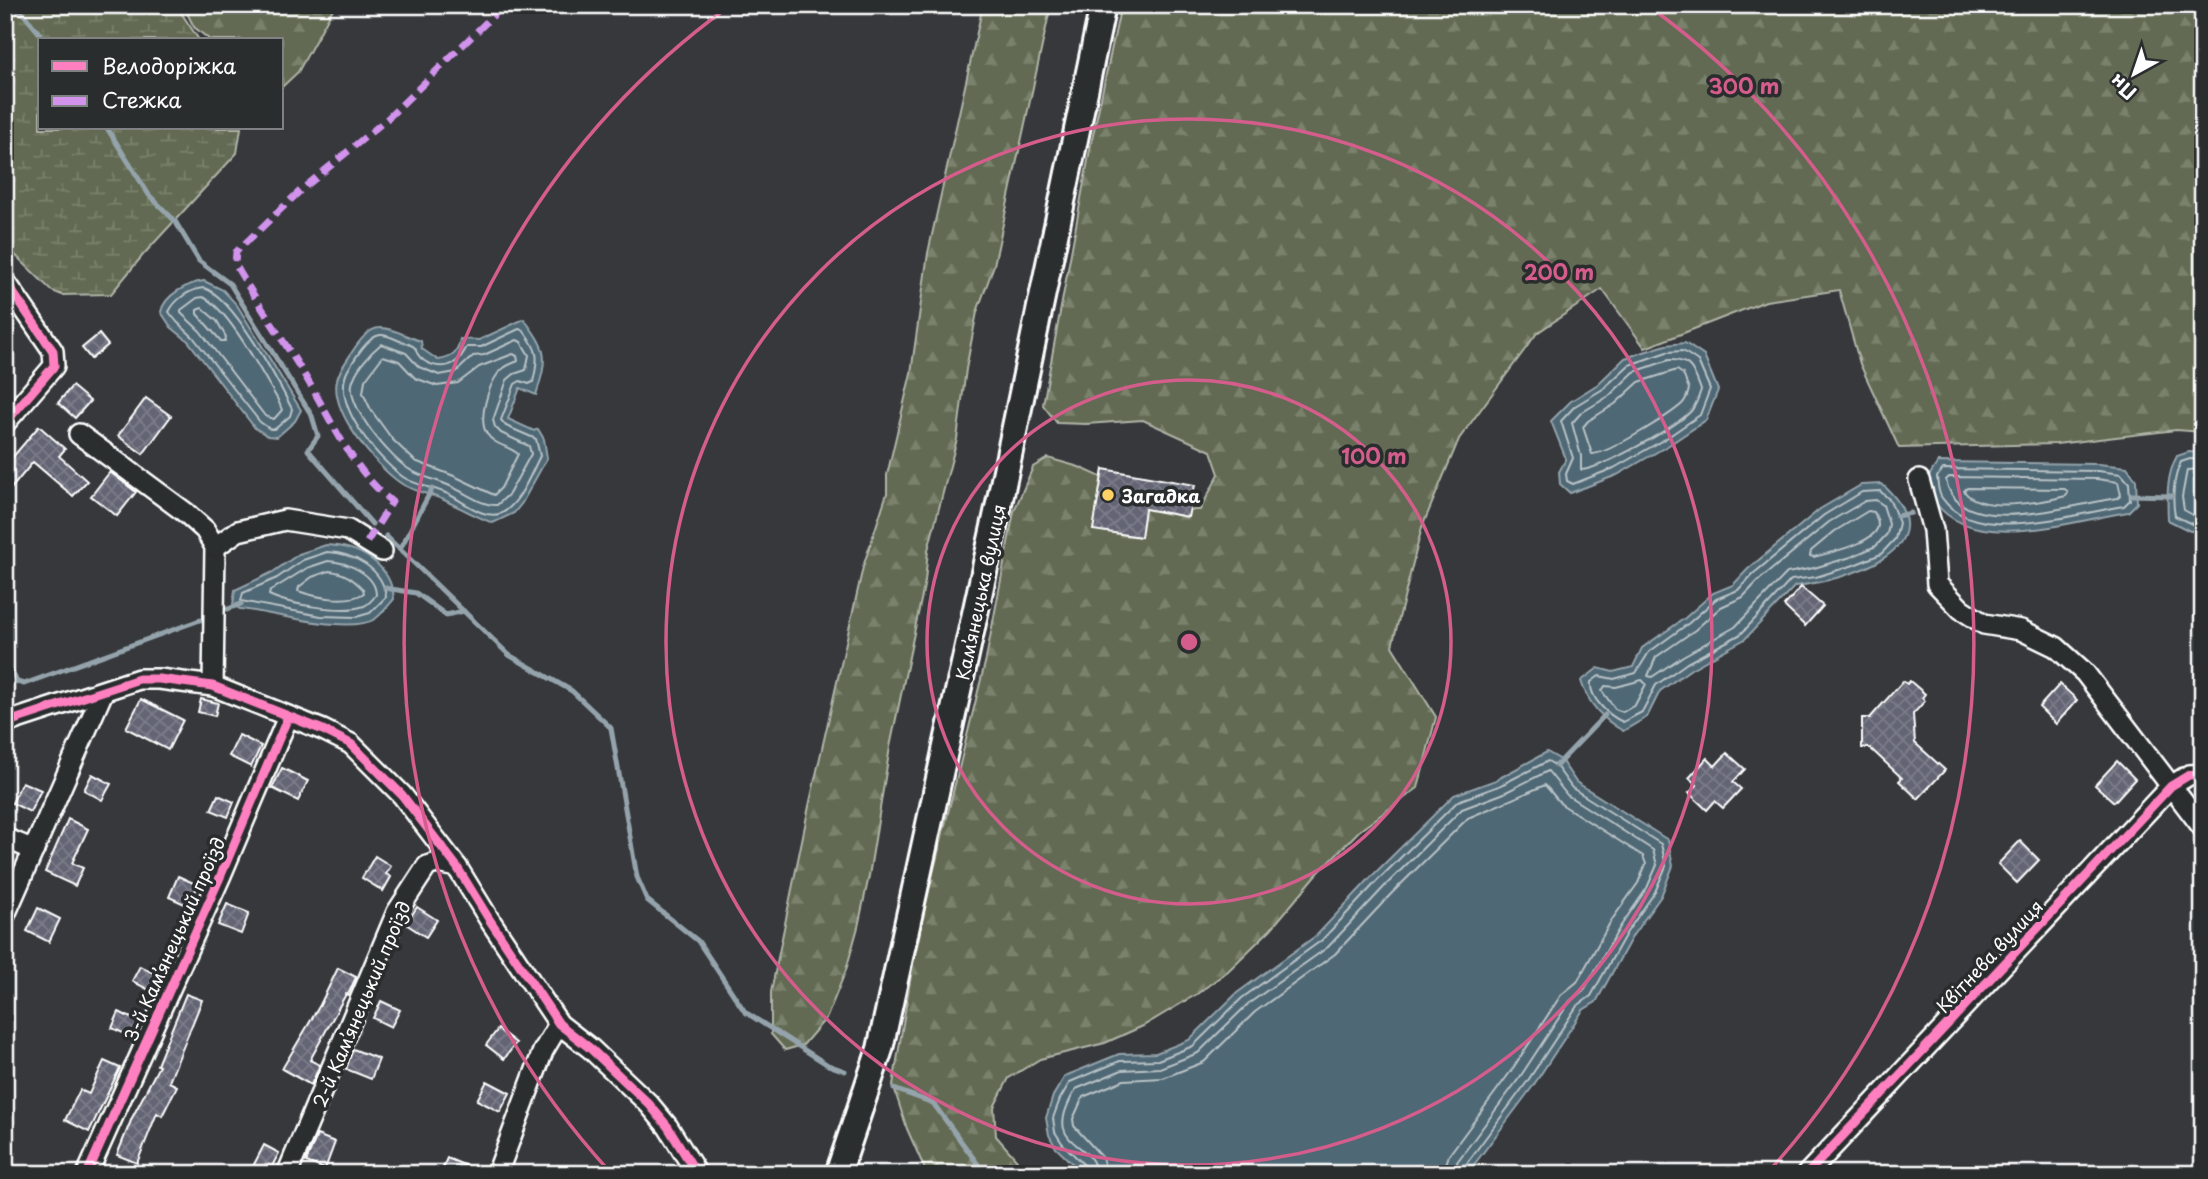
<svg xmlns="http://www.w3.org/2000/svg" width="2208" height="1179" font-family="'Playpen Sans',sans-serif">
<defs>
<pattern id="forest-firs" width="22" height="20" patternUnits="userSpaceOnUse" patternTransform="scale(1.75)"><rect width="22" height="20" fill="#626b52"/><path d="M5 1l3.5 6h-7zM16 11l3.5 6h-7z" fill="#7a816c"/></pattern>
<pattern id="wetland-marsh" width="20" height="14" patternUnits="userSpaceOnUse" patternTransform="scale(1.75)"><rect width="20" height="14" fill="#626b52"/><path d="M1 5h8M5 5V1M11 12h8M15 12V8" fill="none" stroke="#7a816c"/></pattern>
<pattern id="building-cross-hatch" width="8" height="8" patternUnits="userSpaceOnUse" patternTransform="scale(1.75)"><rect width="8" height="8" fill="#646574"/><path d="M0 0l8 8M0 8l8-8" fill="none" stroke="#7b7c89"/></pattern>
</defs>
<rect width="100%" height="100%" fill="#36383c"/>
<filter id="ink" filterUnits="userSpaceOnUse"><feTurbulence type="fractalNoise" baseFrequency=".0143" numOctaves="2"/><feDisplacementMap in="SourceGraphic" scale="14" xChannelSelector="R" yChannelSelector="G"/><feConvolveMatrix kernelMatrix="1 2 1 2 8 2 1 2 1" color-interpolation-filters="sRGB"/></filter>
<g filter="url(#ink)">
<g fill="url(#forest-firs)" stroke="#b0b5a8" stroke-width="2">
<path d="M183,5H335L298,72L282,87V40H210L194,27Z"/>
<path d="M983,5H1051L994,265L977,312L966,369L957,439L928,550L925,581L890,747L869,876L858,927L846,970L827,1017L803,1045L785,1050L771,1034V992L809,806L863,567L887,493V475L911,373L928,253Z"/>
<path d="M1121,5H2203V432L2176,430L2056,444L1899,448L1860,364L1839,290L1766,301L1645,348L1602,289L1537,333L1459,439L1422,527L1392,646L1436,717L1418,788L1359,831L1318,873L1271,929L1228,971L1197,994L1143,1026L1105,1043L1040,1059L1009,1078L994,1107L996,1136L1017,1160L1016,1174H927L907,1129L893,1085L917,938L986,659L1014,511L1033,467L1048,458L1079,467L1099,476L1126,499L1168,510H1200L1219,474L1211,451L1143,420L1086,424L1057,423L1043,405L1091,144Z"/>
</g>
<path fill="url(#wetland-marsh)" stroke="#b0b5a8" stroke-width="2" d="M5,5H176L199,40H40V128H241L237,153L143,255L111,294L62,295L52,291L5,245Z"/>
<g fill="#4f6874" stroke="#95a4ac" stroke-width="2">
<path d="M204,281L223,290L237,305L301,410L295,421L277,437L268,436L255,428L188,341L171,327L161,312C164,295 188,283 204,281Z"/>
<path d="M524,319C548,351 548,357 536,395L520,388L508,419L534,431L538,429L544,439L547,458L522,503L514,513L493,523C476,517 461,508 444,500C430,493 412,492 399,482C375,465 330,412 337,380C339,370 347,361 352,352C358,343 368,328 380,328C393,327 408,338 421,341L422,349L438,360C452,358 458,354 460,339L479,340Z"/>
<path d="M1685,343L1704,356L1718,390L1706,420L1669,445L1617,475L1570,493L1560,484L1559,472L1566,459L1551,421L1571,401L1598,384L1625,358L1666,345Z"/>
<path d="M2189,452L2203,453V531H2190L2168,520C2167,498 2166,476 2177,456Z"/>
<path d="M1938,462L2098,464L2127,467L2136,480L2137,503L2128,512C2076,520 1972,555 1935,502C1931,496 1930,483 1929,476Z"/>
<path d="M1882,484C1954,549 1847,580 1795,586L1745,639L1691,669L1660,691L1647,717L1623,731C1602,719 1588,704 1581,681L1598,668L1613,672L1633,667L1642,648L1685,618L1713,593L1733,585L1748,569L1820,509L1861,485Z"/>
<path d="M326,545C359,546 391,564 394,599C388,606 382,614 375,619C349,635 272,612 240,609L233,605L235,590L273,572L299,554Z"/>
<path d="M1547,752L1561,760L1576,782L1668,840L1673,866L1661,896L1633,935L1596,1002L1583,1010L1533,1086L1467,1174H1083L1056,1148L1049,1135L1046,1118L1053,1096L1065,1076L1119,1054L1156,1053L1189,1040L1237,993L1317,935L1373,875L1454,795L1496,780Z"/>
</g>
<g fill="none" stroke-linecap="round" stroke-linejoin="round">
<g stroke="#b9c3c7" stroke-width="2">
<path d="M204,288C233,297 278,381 292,409L290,416L275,429H270L260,422L193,337L177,322L169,312C175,299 190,289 204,288Z"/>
<path d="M203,297C229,309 262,374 278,400L282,410L274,419L265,416L200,331L181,313V310L197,298Z"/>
<path d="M202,308L217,321L226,337L225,341H221L197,314V310Z"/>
<path d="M519,329L523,330C539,351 539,357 533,382L529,384L520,381L515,384L501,420L506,426L536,439L540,456C531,473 520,504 502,513C485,521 463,501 448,494C434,487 416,486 403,477C377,458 330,403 348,370C354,360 367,337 380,335C386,334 395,339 400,341C404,343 412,344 415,348C416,349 416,351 417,353C424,365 442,370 454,363C461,359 463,353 467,347H481Z"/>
<path d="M517,340L521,342L529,355L526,370L514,374L507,380L493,420L495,427L501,433L529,446L531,454L509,494L497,505C482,506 466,493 452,487C439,480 424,478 412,471C391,460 348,408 352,384C355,370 370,353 381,344L406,353L419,367L439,375L456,372L473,356L484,355Z"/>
<path d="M1683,351L1698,361L1710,389L1700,415L1665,439L1614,468L1573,484L1567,481L1566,474L1573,458L1561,421L1575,406L1603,389L1629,365L1667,352Z"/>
<path d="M513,354L517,356L518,361C511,364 504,366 499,372C489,385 477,419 487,434C494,445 509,446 518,454L501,488L494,495L454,476L415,461L392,439L371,410L363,393L365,380L383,356L399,361L415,378L437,386L458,383L479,367Z"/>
<path d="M1669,360C1692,359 1694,372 1701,390C1699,396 1696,405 1692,410C1678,426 1601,469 1581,470V456L1572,423L1581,413L1609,396L1634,372Z"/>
<path d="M1677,370L1683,374L1689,389C1688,394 1686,400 1682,404C1670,415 1606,455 1592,454L1583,427L1588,421L1615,404L1639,382Z"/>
<path d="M2203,460L2190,459L2181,462C2173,478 2172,500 2175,516L2192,524H2203"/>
<path d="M1943,469L2098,471L2121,474L2129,483L2130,500L2124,506C2077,513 1975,546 1942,498C1938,493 1938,484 1937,477Z"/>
<path d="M2203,469L2187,470L2182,497L2184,510L2193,515H2203"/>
<path d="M1949,477L2097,479L2118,482L2121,495L2118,498C2078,503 1957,542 1946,480Z"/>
<path d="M1967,488L2065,489L2068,493L2066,496C2042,502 1980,514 1964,491Z"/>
<path d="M1880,491L1890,500L1899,523L1895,539L1881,554L1854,565L1816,577L1791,580L1741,634L1687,663L1656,685L1642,712L1623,722C1609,716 1589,698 1591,682L1599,676L1614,679L1636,673L1649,652L1689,623L1716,599L1738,590L1753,574L1824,515L1862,492Z"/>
<path d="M1876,500L1883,505L1889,524L1887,534L1876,546L1851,557L1814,568L1787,573L1735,627L1683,656L1652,677L1648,676L1656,657L1695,630L1721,607L1743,597L1759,580L1829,522L1865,501Z"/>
<path d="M1868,511L1874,512C1876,517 1880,523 1877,529C1870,544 1829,553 1814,557L1810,556L1811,551L1835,531Z"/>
<path d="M327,552C353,553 383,568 386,597L370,613L356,617L321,616L241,601L243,593L277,578L303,560Z"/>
<path d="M328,561C347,562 376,574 376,595C373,599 369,604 364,606C344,614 287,604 269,595L270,591L307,568Z"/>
<path d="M329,571C344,572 353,579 363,589L364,593C348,604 315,597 298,591L299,587L312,577Z"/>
<path d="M1642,680L1646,684L1635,705L1623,712L1615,709L1602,691L1605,686L1616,687Z"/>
<path d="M1087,1174L1086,1167L1062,1143L1055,1132L1053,1118L1060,1099L1070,1082L1120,1061L1158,1060L1193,1046L1242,998L1322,940L1378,880L1458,801L1499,786L1548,761L1556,766L1572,788L1661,844L1666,866L1655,892L1627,932L1591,996L1577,1006L1527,1082L1464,1167L1463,1174"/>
<path d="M1096,1174C1094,1137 1039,1150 1076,1089L1122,1070L1160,1068L1198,1053L1248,1004L1328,947L1385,886L1462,809L1502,794L1548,771L1567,795L1653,850L1657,865L1647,888L1620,927L1584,990L1570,1001L1520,1077L1457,1162L1454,1174"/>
<path d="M1107,1174L1102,1157L1074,1126L1073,1119L1083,1097L1124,1080L1163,1078L1204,1062L1255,1012L1335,954L1392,893L1468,818L1545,785L1561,804L1643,856L1646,864L1638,883L1611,921L1577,982L1561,995L1511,1071L1449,1155L1443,1174"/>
</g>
<g stroke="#95a4ac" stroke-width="5">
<path d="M16,5L45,40"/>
<path d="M107,128L149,195L175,221L199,261L230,284L312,416L318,436L308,450L372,524"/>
<path d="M2132,495L2172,496"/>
<path d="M1897,516L1911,513"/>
<path d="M386,536L509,655L572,691L611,728L637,877L647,900L698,941L745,1012L828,1065L845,1071"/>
<path d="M400,549L432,489"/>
<path d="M385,588L416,593L446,615L464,611"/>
<path d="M228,609L241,604"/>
<path d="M5,657L17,682L24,684L200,620"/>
<path d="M1556,766L1605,715"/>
<path d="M894,1089L933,1103L985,1174"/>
</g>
</g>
<g fill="url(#building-cross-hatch)" stroke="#fff" stroke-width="2">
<path d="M99,334L108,345L91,359L82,348Z"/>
<path d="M72,386L90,401L75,418L58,403Z"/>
<path d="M146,398L171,416L143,454L118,436Z"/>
<path d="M39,426L65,449L59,456L87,481L73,496L33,462L5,496V466Z"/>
<path d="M1103,469L1195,485L1188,517L1145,509L1141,537L1093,530Z"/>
<path d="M110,472L136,492L117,516L91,496Z"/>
<path d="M1801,587L1823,606L1805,626L1784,606Z"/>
<path d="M1903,681L1907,684L1910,681L1925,694L1922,698L1925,701L1913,714L1915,743L1945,770L1918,799L1899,781L1902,778L1870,748H1862V718H1870Z"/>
<path d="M2060,684L2077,700L2056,724L2039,707Z"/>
<path d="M141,699L183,720L168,750L126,728Z"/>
<path d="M201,699L218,703L215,716L198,712Z"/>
<path d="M239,735L261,746L251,767L229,756Z"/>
<path d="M1727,753L1745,769L1733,782L1741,789L1723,808L1715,801L1707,810L1689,793L1697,785L1689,778L1707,758L1715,766Z"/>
<path d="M2117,761L2135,779L2114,802L2095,785Z"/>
<path d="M282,768L308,781L298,801L272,788Z"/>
<path d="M92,774L111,784L102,800L84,790Z"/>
<path d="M22,782L41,790L30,812L12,803Z"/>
<path d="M218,795L234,802L228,817L211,810Z"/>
<path d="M68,819L88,829L72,863L83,868L75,886L45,872Z"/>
<path d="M2020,841L2039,860L2017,883L1998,864Z"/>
<path d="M375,856L391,866L386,874L391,877L383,891L362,878Z"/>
<path d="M178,876L198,885L189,906L169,897Z"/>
<path d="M227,904L249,913L241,934L218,925Z"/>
<path d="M417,907L437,920L426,937L406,924Z"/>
<path d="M38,908L60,919L49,942L27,931Z"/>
<path d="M140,966L158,976L151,991L132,981Z"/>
<path d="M338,968L356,977L348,995L346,994L310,1060L320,1065L311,1085L282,1069L320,1005Z"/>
<path d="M186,994L202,1000L169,1082L177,1086L162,1116L157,1113L137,1163L117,1155L132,1118L159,1066L157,1065Z"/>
<path d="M381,1001L400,1010L391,1027L373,1018Z"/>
<path d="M119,1012L141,1023L134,1038L112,1028Z"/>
<path d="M498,1029L516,1043L504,1059L486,1045Z"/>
<path d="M353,1049L379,1059L371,1079L346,1069Z"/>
<path d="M104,1061L120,1068L89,1132L65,1120L80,1090L89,1094Z"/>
<path d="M487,1081L510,1093L500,1112L477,1100Z"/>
<path d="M317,1135L335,1142L325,1169L306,1162Z"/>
<path d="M264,1145L279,1153L268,1174H249Z"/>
<path d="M447,1158L483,1173V1174H440Z"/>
</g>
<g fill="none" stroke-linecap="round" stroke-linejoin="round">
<g stroke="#fff" stroke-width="24">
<g id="minor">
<path d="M5,281L53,351L54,366L5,423"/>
<path d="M79,434L186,513L205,530L215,547L213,686"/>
<path d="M1919,480L1933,530L1937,584L1961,609L1984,624L2021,630L2056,647L2085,673L2203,828"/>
<path d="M215,547L238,531L285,520L348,530L382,551"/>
<path d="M5,723L139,679H159L213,686L323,730L351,744L402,795L457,867L489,919L559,1024L591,1049L649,1104L668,1127L697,1174"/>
<path d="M5,838L34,850"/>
<path d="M5,915L103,692"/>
<path d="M87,1174L221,875L288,717"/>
<path d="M287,1174L397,912L427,866L437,863L457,867"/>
<path d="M497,1174L543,1051L559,1024"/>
<path d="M1807,1174L2171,786L2189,775L2203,774"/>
</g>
</g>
<g stroke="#fff" stroke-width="30">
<path id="major" d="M838,1174L880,1049L1000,499L1103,5"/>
</g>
<use href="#minor" stroke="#2a2d2e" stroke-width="19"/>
<use href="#major" stroke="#2a2d2e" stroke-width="24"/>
<path stroke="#d193ec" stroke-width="7" stroke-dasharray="14 7" stroke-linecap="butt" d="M367,542L392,502C355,471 338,434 315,393C290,349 260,308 235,264L236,252L300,191L387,119L504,5"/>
<g stroke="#2a2d2e" stroke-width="13">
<g id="cycleway">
<path d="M5,281L53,351L54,366L5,423"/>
<path d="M5,723L139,679H159L213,686L323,730L351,744L402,795L457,867L489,919L559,1024L591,1049L649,1104L668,1127L697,1174"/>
<path d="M87,1174L221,875L288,717"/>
<path d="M1807,1174L2171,786L2189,775L2203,774"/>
</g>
</g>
<use href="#cycleway" stroke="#ff80c0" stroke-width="9"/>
</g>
</g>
<g fill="none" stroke="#d45d8c" stroke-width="3.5">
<circle cx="1189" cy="642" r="262"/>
<circle cx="1189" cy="642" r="523"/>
<path d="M610 1172A785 785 0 0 1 728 7M1650 7A785 785 0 0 1 1768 1172"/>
</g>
<circle fill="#ffd166" stroke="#2a2d2e" stroke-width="2.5" cx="1108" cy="495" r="7"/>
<g text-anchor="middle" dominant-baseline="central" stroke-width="7" stroke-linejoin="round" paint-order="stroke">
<g font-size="18" font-weight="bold" fill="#fff" stroke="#2a2d2e" text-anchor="start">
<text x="1122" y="495">Загадка</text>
</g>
<g font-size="18" fill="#fff" stroke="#2a2d2e">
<text transform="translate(980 592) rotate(-78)">Камʼянецька вулиця</text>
<text transform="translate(174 939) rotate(-66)">3-й Камʼянецький проїзд</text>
<text transform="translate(1989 956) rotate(-47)">Квітнева вулиця</text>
<text transform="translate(361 1004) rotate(-67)">2-й Камʼянецький проїзд</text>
</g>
</g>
<circle cx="1189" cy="642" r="10" fill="#d45d8c" stroke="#2a2d2e" stroke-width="3.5"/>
<g font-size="21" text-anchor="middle" font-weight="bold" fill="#d45d8c" stroke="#2a2d2e" stroke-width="7" stroke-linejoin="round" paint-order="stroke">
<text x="1744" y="94">300 m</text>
<text x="1559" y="280">200 m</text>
<text x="1374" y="464">100 m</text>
</g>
<rect width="2208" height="1179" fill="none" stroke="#2a2d2e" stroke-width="28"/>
<rect x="14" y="14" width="2180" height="1151" fill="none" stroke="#fff" stroke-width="2.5" filter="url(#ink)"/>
<rect x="38" y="38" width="245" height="91" fill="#2a2d2e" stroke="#7f8182" stroke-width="2"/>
<rect x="52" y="61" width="35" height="10" fill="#ff80c0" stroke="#7f8182" stroke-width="2"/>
<text x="102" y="74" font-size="21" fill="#ffffff">Велодоріжка</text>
<rect x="52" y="96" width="35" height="10" fill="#d193ec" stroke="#7f8182" stroke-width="2"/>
<text x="102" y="108" font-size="21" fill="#ffffff">Стежка</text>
<g transform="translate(2134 74) rotate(220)" stroke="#2a2d2e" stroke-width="5" paint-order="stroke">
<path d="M0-5L12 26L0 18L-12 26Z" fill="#ffffff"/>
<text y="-10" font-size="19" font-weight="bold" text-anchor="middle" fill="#ffffff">Пн</text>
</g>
</svg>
